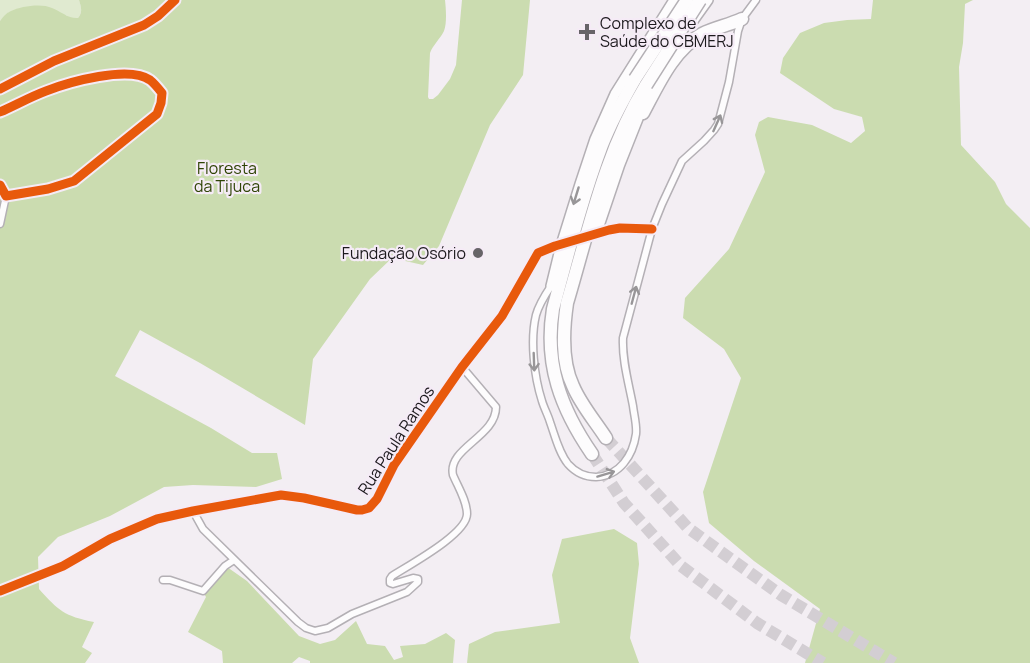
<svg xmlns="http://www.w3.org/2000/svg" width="1030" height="663" font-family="Manrope,sans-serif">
<rect width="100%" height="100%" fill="#f3eef3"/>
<path fill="#e0ead0" d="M0,0H79C81,7 83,12 78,18H70L66,15L9,12L0,21Z"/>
<g fill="#cbdcb0">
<path d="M79,0H445C446,9 447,23 444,31C440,39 433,45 430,53L428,97L429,99H433L438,95L450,79L456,65L462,0H530L523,75L490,125L439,246L423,265L392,258L370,279L313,359L305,425L200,363L140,330L115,376L211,428L252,453H277L282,479L256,487L193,485L164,487L110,516L58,537L38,557L39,589C59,611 64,616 94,622L82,647L92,653L85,663H0V21C3,17 6,13 11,11C21,6 42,3 52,8C60,11 69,19 78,18C83,12 81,7 79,0Z"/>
<path d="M873,0H973L965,4L963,43L959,67L961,145L995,182L1006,204L1030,228V663H805L820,609L754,561L709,523L703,492L741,378L724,349L683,318L685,298L729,249L765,172L755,135L759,122L768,117L812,125L851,143L865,131L862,117L834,109L780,73L783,58L800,33L824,23L847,20L871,19Z"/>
<path d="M614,529L637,543L639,564L630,638L639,663H467L469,644L495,632L560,623L552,575L562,539Z"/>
<path d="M227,567L247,581L299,636L320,644L335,640L356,621L367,644L385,646L394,660L403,657L400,646L425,644L446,633L455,640L453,663H310V661L299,657L292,663H223L222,651L188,632L206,597L203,592Z"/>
</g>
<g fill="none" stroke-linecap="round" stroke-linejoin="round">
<path stroke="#94b5e6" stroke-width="15" d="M617,127L637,87"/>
<g stroke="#d3ced3" stroke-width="12" stroke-dasharray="12 6" stroke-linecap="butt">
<path d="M606,438L688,528L781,595L894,663"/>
<path d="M592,454L624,503L681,566L757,623L823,663"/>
</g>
<g stroke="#b4b0b5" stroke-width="9">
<g id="minor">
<path d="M0,89L54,61L144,25L158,16L175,0"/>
<path d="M0,112C16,105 30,97 46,91C69,82 129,65 150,80C154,83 158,88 162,93L161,103L157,114L74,181L48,189L6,196L0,185"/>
<path d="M0,224L6,196"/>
<path d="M636,228L652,229"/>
<path d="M551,286C545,295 539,304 536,315C530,340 534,376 542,401C544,408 548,415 550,422C555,436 559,453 568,464C576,473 585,477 596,477C620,476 633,455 636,434C637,425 634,415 633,406C629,384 622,361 623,338L652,229L662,204L682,161L704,141L714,130L718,124L729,82L738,31L742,19L756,0"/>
<path d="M193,511L203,529L298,622L306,628L315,631L328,628L352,614L407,592L418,582V579L413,578L393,584L390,583V579L392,576C409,565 467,534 467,514C467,501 458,487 453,475C447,448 496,437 496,407L462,367"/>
<path d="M163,580H170L203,591L225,566L234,560"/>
<path d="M0,591L63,566L110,539L157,519L193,511L281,495L304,498L357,510H362L369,508L377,499L394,465L462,367L502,316L535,258L543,250L555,246"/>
</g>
</g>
<g stroke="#b4b0b5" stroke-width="12">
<g id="secondary">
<path d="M693,21L708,0"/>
<path d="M551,286L561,245L580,184L595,139L615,94L674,0"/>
</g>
</g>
<g stroke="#b4b0b5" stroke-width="15">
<g id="motorway">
<path d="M643,113C658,85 673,50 702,34C714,28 729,25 742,19"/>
<path d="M596,230L618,165L643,102"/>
<path d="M606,438C595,421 581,405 573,386C561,361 563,330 567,303C589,229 605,152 646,85"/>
<path d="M592,454C561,409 544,364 553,309C568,254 582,198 602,145C611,122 623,100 635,79"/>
</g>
</g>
<use href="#minor" stroke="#fdfcfd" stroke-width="6"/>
<use href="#secondary" stroke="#fdfcfd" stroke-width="9"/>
<use href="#motorway" stroke="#fdfcfd" stroke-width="12"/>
<g stroke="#b4b0b5" stroke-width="9" stroke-linecap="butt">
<path id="minor-bridge" d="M555,246C581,238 609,227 636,228"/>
</g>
<g stroke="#b4b0b5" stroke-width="15" stroke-linecap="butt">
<g id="motorway-bridge">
<path d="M635,79L687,0"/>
<path d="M646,85L700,0"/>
</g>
</g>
<use href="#minor-bridge" stroke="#fdfcfd" stroke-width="6"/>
<use href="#motorway-bridge" stroke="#fdfcfd" stroke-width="12"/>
<g stroke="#f5ebf6" stroke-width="13">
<g id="cycleway">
<path d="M0,89L54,61L144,25L158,16L175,0"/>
<path d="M0,112C16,105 30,97 46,91C69,82 129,65 150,80C154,83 158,88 162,93L161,103L157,114L74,181L48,189L6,196L0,185"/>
<path d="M0,591L63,566L110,539L157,519L193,511L281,495L304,498L357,510H362L369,508L377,499L394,465L462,367L502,316L538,253L555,246L609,230L620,228L652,229"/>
</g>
</g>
<use href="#cycleway" stroke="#e8590c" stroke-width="9"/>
</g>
<defs><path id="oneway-shaft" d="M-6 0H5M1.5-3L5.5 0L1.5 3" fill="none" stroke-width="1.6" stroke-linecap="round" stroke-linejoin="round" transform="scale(1.5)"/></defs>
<g stroke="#989698">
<use href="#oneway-shaft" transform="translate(717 123) rotate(-66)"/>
<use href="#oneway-shaft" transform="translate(576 196) rotate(107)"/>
<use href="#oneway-shaft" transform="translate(634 295) rotate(-75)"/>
<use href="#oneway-shaft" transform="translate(534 362) rotate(88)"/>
<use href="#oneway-shaft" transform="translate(606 474) rotate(-17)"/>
</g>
<g fill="#676468" stroke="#f5ebf6" stroke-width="2">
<path d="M584 23h6v6h6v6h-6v6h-6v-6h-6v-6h6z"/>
<circle cx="478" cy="253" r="6"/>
</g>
<g text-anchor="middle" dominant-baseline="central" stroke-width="4.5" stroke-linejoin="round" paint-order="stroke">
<g font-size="16" fill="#1c191d" stroke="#f5ebf6" text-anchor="start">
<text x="600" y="23">Complexo de<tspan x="600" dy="18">Saúde do CBMERJ</tspan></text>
<text x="466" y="253" text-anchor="end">Fundação Osório</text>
</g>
<g font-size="16" fill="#2f4405" stroke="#f5ebf6">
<text x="227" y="168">Floresta<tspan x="227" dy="18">da Tijuca</tspan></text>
</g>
<g font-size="16" fill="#1c191d" stroke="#f5ebf6">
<text transform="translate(396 440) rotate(-57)">Rua Paula Ramos</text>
</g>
</g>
</svg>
